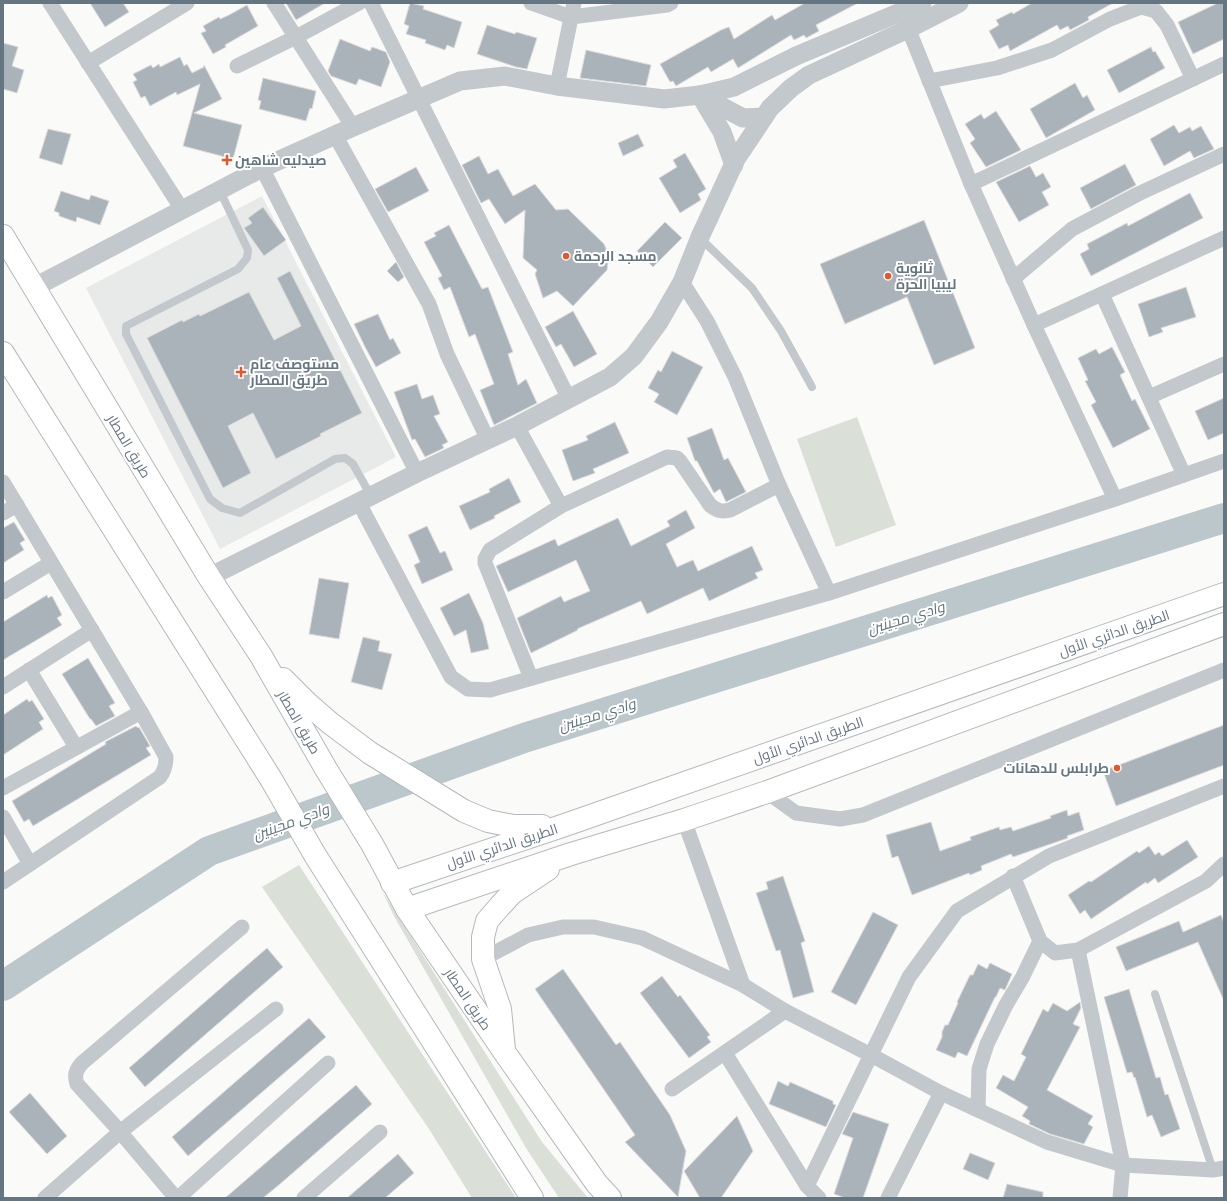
<svg xmlns="http://www.w3.org/2000/svg" width="1227" height="1201" font-family="'DM Sans',Cairo,sans-serif">
<rect width="100%" height="100%" fill="#fafaf8"/>
<path fill="#e8e9e9" d="M262,196L396,457L220,549L86,288Z"/>
<g fill="#dadfd7">
<path d="M857,417L896,525L836,547L797,439Z"/>
<path d="M299,865L516,1198H472L429,1129L262,887Z"/>
<path d="M382,891L542,1142L588,1198H559L526,1148L394,916Z"/>
</g>
<g fill="none" stroke-linecap="round" stroke-linejoin="round">
<path stroke="#bbc7cb" stroke-width="30" d="M3,986L209,851L524,738L1224,518"/>
</g>
<g fill="#aab3b9" stroke="#dcdcda">
<path d="M90,3H123L129,12L105,27Z"/>
<path d="M286,3H325L296,20Z"/>
<path d="M410,3L424,6L423,9L462,22L454,48L447,45L445,50L425,43L426,40L406,34L409,26L404,24Z"/>
<path d="M805,3H858L816,25L819,31L806,38L804,35L794,40L791,35L738,68L733,59L711,72L708,67L676,86L673,81L670,82L660,64L721,30L729,27L734,39L772,15L775,20Z"/>
<path d="M1032,3H1113L1088,17L1089,20L1070,30L1068,26L1060,30L1057,25L1010,51L1008,45L999,49L989,31L999,25L996,20L1012,12L1013,14Z"/>
<path d="M1218,3H1224V39L1193,54L1178,22Z"/>
<path d="M247,5L258,26L225,45L226,47L213,54L201,33L206,31L203,26L219,17L220,19L229,15Z"/>
<path d="M487,25L515,34L516,32L537,38L527,69L516,67L477,54Z"/>
<path d="M340,39L370,51L372,47L386,52L390,62L381,87L359,79L356,85L331,76L328,71Z"/>
<path d="M3,43L18,47L12,66L24,70L17,93L3,89Z"/>
<path d="M1151,47L1153,52L1155,51L1165,68L1119,93L1107,70Z"/>
<path d="M586,50L651,65L646,86L580,78Z"/>
<path d="M180,57L184,66L187,64L192,73L204,67V65L222,99L194,113L242,125L233,159L183,146L200,84L177,95L176,92L150,106L145,96L141,98L133,82L137,80L133,74L151,65L153,68L159,64L160,67Z"/>
<path d="M263,78L316,91L312,109L310,108L306,121L259,109L261,101L258,100Z"/>
<path d="M1075,83L1083,98L1087,95L1095,110L1046,138L1030,109Z"/>
<path d="M996,111L1021,150L986,167L970,143L975,139L965,124L981,114L984,119Z"/>
<path d="M1174,125L1179,133L1190,127L1192,131L1201,126L1214,149L1194,158L1190,151L1164,166L1150,139Z"/>
<path d="M48,129L71,134L62,165L39,158Z"/>
<path d="M638,134L644,146L623,156L618,143Z"/>
<path d="M685,153L706,189L698,194L701,200L680,213L659,178L677,167L673,160Z"/>
<path d="M479,156L488,174L498,169L513,196L535,184L556,210L568,209L604,244L609,255L607,270L573,306L557,291L543,298L535,274L537,270L523,258L525,210L505,224L489,199L481,203L462,165Z"/>
<path d="M1125,164L1136,185L1091,209L1080,188Z"/>
<path d="M1030,166L1036,177L1043,173L1051,187L1042,192L1049,205L1019,222L996,182Z"/>
<path d="M416,167L429,191L388,212L375,189Z"/>
<path d="M61,191L89,200L91,195L109,201L100,225L77,217L76,222L59,216V213L54,211Z"/>
<path d="M1190,193L1203,218L1091,276L1080,254L1089,249L1087,244L1127,223L1128,226Z"/>
<path d="M263,207L286,240L264,256L244,228L252,223L248,218Z"/>
<path d="M924,220L975,348L934,365L907,297L845,324L820,264Z"/>
<path d="M665,222L682,238L653,267L637,251Z"/>
<path d="M449,225L482,289L488,287L513,352L508,354L518,385L526,379L537,403L494,425L480,390L494,384L475,334L469,337L450,287L444,290L438,278L442,276L424,242L436,236L434,233Z"/>
<path d="M396,262L404,277L398,282L387,271Z"/>
<path d="M290,271L362,413L320,434L321,436L276,459L253,413L228,426L251,473L223,488L147,338L182,320L183,322L199,314L200,316L249,292L274,340L301,326L277,278Z"/>
<path d="M1186,287L1196,317L1161,328L1163,332L1149,337L1138,304Z"/>
<path d="M573,311L597,354L574,367L561,344L556,347L545,327Z"/>
<path d="M378,314L390,340L393,338L401,353L376,367L365,347L354,324Z"/>
<path d="M1112,347L1125,372L1120,375L1132,401L1135,399L1150,429L1113,448L1091,405L1096,402L1085,381L1088,380L1078,358L1096,349L1099,354Z"/>
<path d="M672,351L703,367L677,415L654,402L659,394L648,388L658,370L661,372Z"/>
<path d="M417,384L422,399L433,395L440,414L434,416L448,442L442,445L444,448L425,457L415,439L412,440L394,392Z"/>
<path d="M1224,398V433L1208,440L1195,411Z"/>
<path d="M615,422L629,453L593,469L595,473L573,481L562,450L588,440L586,436Z"/>
<path d="M712,428L724,460L728,458L746,492L726,502L720,489L714,493L697,461H695L687,438Z"/>
<path d="M509,478L521,502L494,516L495,518L470,530L459,506L490,492L489,489Z"/>
<path d="M686,510L695,528L666,544L677,567L693,560L698,571L752,546L763,570L755,573L758,578L709,601L703,588L647,614L641,601L577,629L578,630L531,653L517,618L561,596L564,602L590,591L576,560L508,592L496,566L555,539L558,546L618,518L631,546L670,526L667,521Z"/>
<path d="M14,522L25,540L20,543L24,550L3,563V528Z"/>
<path d="M427,526L440,553L445,551L453,570L422,584L414,565L420,562L408,535Z"/>
<path d="M319,578L349,583L339,639L309,634Z"/>
<path d="M469,593L483,623L489,649L471,653L466,630L454,636L440,608Z"/>
<path d="M47,595L48,598L52,596L62,615L57,618L62,625L3,660V622Z"/>
<path d="M363,637L380,641L378,651L392,654L382,690L351,682Z"/>
<path d="M88,658L115,703L109,706L115,716L96,726L91,719H90L62,674Z"/>
<path d="M27,699L29,702L32,700L44,719L39,722L43,729L3,755V715Z"/>
<path d="M1224,725V765L1116,806L1103,771Z"/>
<path d="M136,726L138,728L139,727L150,746L146,748L151,755L33,826L29,819L24,822L12,801L106,744L105,742Z"/>
<path d="M1067,810L1068,816L1079,812L1084,830L1067,836L1068,838L1013,857L1011,854L981,866L982,870L970,875L969,873L912,895L898,856L892,858L886,835L931,822L940,851L971,840L970,837L999,827L1000,830L1011,827L1013,831L1051,818L1050,816Z"/>
<path d="M1187,840L1198,857L1158,883L1155,878L1147,884L1146,882L1091,919L1085,910L1080,914L1068,895L1089,881L1091,882L1137,851L1139,853L1149,846L1155,855L1159,852L1162,856Z"/>
<path d="M783,876L805,941L801,943L814,992L793,998L780,950L776,951L756,893L768,889L766,882Z"/>
<path d="M873,912L898,925L856,1005L831,992Z"/>
<path d="M1221,915L1224,923V1001L1198,942L1126,971L1116,947L1179,921L1183,932Z"/>
<path d="M267,948L283,967L145,1087L129,1068Z"/>
<path d="M990,963L1012,974L1005,990L1000,988L996,997H995L967,1056L958,1052L955,1058L936,1050L942,1037V1032L945,1025H948L958,1003L957,1002L970,975H973L978,964L987,969Z"/>
<path d="M563,969L616,1045L620,1042L670,1115L686,1151L678,1197L625,1142L635,1135L535,989Z"/>
<path d="M662,976L678,997L680,995L710,1035L707,1037L711,1042L689,1058L640,993Z"/>
<path d="M1129,989L1156,1078L1160,1077L1165,1095L1168,1094L1180,1129L1161,1137L1152,1115L1147,1117L1135,1077L1134,1078L1132,1072L1127,1073L1104,997Z"/>
<path d="M1080,1002L1081,1008L1073,1024L1080,1027L1047,1090L1093,1116L1088,1124L1093,1127L1084,1144L1050,1134L1029,1124L1030,1121L1022,1116L1028,1107L996,1088L1003,1075L1014,1081L1026,1057L1021,1054L1043,1009L1048,1012L1053,1003L1067,1011Z"/>
<path d="M309,1018L326,1037L188,1156L172,1137Z"/>
<path d="M778,1081L788,1086L790,1082L833,1101V1104L836,1105L826,1127L769,1104Z"/>
<path d="M356,1085L372,1104L280,1184L263,1198H225Z"/>
<path d="M30,1093L67,1136L47,1154L9,1112Z"/>
<path d="M853,1112L889,1124L863,1198H845L834,1194L853,1138L842,1134Z"/>
<path d="M737,1116L753,1151L721,1198H700L684,1171Z"/>
<path d="M970,1153L995,1163L988,1180L963,1169Z"/>
<path d="M398,1154L414,1173L385,1198H347Z"/>
<path d="M1007,1184L1043,1192V1198H1003Z"/>
</g>
<g fill="none" stroke-linecap="round" stroke-linejoin="round">
<g stroke="#b4b9bd" stroke-width="24">
<g id="trunk">
<path d="M3,236L209,577L261,656L326,769L372,844L407,909L505,1053L597,1184L610,1198"/>
<path d="M3,353L271,779L315,855L532,1198"/>
<path d="M283,679L307,703L330,723L370,753L464,811L488,821L513,826H542"/>
<path d="M392,883L565,825L1224,594"/>
<path d="M407,909L571,854L684,820L767,792L1224,624"/>
<path d="M504,1050L500,1009L483,959V937L487,921L500,906L512,893L548,869"/>
</g>
</g>
<g stroke="#c3c8cc" stroke-width="8">
<path d="M220,191L248,250L247,258L238,269L126,326V334L210,499L222,508L240,513L335,459L345,458L353,464L371,496"/>
<path d="M700,238L752,288L781,331L812,387"/>
<path d="M1155,994L1213,1170"/>
</g>
<g stroke="#c3c8cc" stroke-width="15">
<path d="M50,3L183,211"/>
<path d="M274,3L353,127"/>
<path d="M371,3L569,399"/>
<path d="M531,3L571,17L667,5L671,3"/>
<path d="M904,18L971,184L1034,325L1115,499"/>
<path d="M88,63L187,3"/>
<path d="M237,66L296,37L359,3"/>
<path d="M929,81L997,68L1052,50L1110,19L1141,7L1156,11L1167,25L1193,79"/>
<path d="M557,86L574,3"/>
<path d="M335,135L429,304L447,354L488,440"/>
<path d="M262,168L417,473"/>
<path d="M971,184L1224,64"/>
<path d="M1013,279L1072,229L1138,194L1224,154"/>
<path d="M682,282L707,321L735,377L779,485L829,593"/>
<path d="M1102,294L1184,475"/>
<path d="M1034,325L1224,238"/>
<path d="M1149,397L1224,364"/>
<path d="M517,426L561,506"/>
<path d="M3,482L141,712L166,757C166,765 165,770 160,777L3,882"/>
<path d="M359,503L451,677L468,689L490,690L829,593L1115,499L1224,461"/>
<path d="M3,513L17,505"/>
<path d="M3,592L51,563"/>
<path d="M29,670L76,747"/>
<path d="M531,678L485,563V559L490,550L561,506L667,457L677,458L680,461L710,505C717,511 722,512 730,510L779,485"/>
<path d="M3,687L92,630"/>
<path d="M3,788L141,712"/>
<path d="M767,792L796,813L840,819L863,815L1224,670"/>
<path d="M3,817L30,864"/>
<path d="M684,820L743,985"/>
<path d="M1013,876L1040,941L1055,953L1078,950L1206,881L1224,864"/>
<path d="M1078,950L1123,1165L1120,1198"/>
<path d="M483,959L528,935L563,927H594L642,938L743,985L785,1011L871,1055L941,1093L1047,1142L1123,1165L1213,1170L1224,1168"/>
<path d="M725,1053L807,1186L819,1198"/>
<path d="M672,1089L785,1011"/>
<path d="M978,1110L979,1069L987,1044L1006,1005L1022,978L1040,941"/>
<path d="M807,1186L909,977L957,911L1049,856L1224,786"/>
<path d="M45,1198L120,1132L276,1009"/>
<path d="M176,1198L116,1127L77,1084C74,1075 76,1070 82,1063L242,927"/>
<path d="M178,1198L328,1063"/>
<path d="M304,1198L380,1132"/>
<path d="M888,1198L941,1093"/>
</g>
<g stroke="#c3c8cc" stroke-width="19">
<path d="M700,95L722,132L734,165"/>
<path d="M700,95L743,118L764,117"/>
<path d="M33,288L262,168L353,127L460,81L505,76L557,86L664,99L700,95L734,87L796,56L922,3"/>
<path d="M209,577L417,473L517,426L610,377L634,356L659,322L682,282L700,237L736,159L770,108L791,88L809,75L908,29L959,3"/>
</g>
<use href="#trunk" stroke="#fff" stroke-width="22"/>
</g>
<g fill="#e4572e" stroke="#fff" stroke-width="1.5">
<path d="M225 154h4v4h4v4h-4v4h-4v-4h-4v-4h4z"/>
<circle cx="566" cy="256" r="4"/>
<circle cx="888" cy="276" r="4"/>
<path d="M239 366h4v4h4v4h-4v4h-4v-4h-4v-4h4z"/>
<circle cx="1117" cy="768" r="4"/>
</g>
<g text-anchor="middle" dominant-baseline="central" stroke-width="4" stroke-linejoin="round" paint-order="stroke">
<g font-size="14" font-weight="bold" fill="#657683" stroke="#fff" text-anchor="start">
<text x="235" y="160">صيدليه شاهين</text>
<text x="574" y="256">مسجد الرحمة</text>
<text x="896" y="268">ثانوية<tspan x="896" dy="16">ليبيا الحرة</tspan></text>
<text x="250" y="364">مستوصف عام<tspan x="250" dy="16">طريق المطار</tspan></text>
<text x="1109" y="768" text-anchor="end">طرابلس للدهانات</text>
</g>
<g font-size="14" fill="#657683" stroke="#fff">
<text transform="translate(129 446) rotate(59)">طريق المطار</text>
<text transform="translate(1114 633) rotate(-19)">الطريق الدائري الأول</text>
<text transform="translate(299 722) rotate(60)">طريق المطار</text>
<text transform="translate(808 740) rotate(-19)">الطريق الدائري الأول</text>
<text transform="translate(502 846) rotate(-18)">الطريق الدائري الأول</text>
<text transform="translate(468 999) rotate(56)">طريق المطار</text>
</g>
<g font-size="15" font-style="italic" fill="#60757c" stroke="#fff">
<text transform="translate(906 618) rotate(-17)">وادي مجينين</text>
<text transform="translate(597 715) rotate(-17)">وادي مجينين</text>
<text transform="translate(291 822) rotate(-20)">وادي مجينين</text>
</g>
</g>
<rect width="1227" height="1201" fill="none" stroke="#657683" stroke-width="8"/>
</svg>
